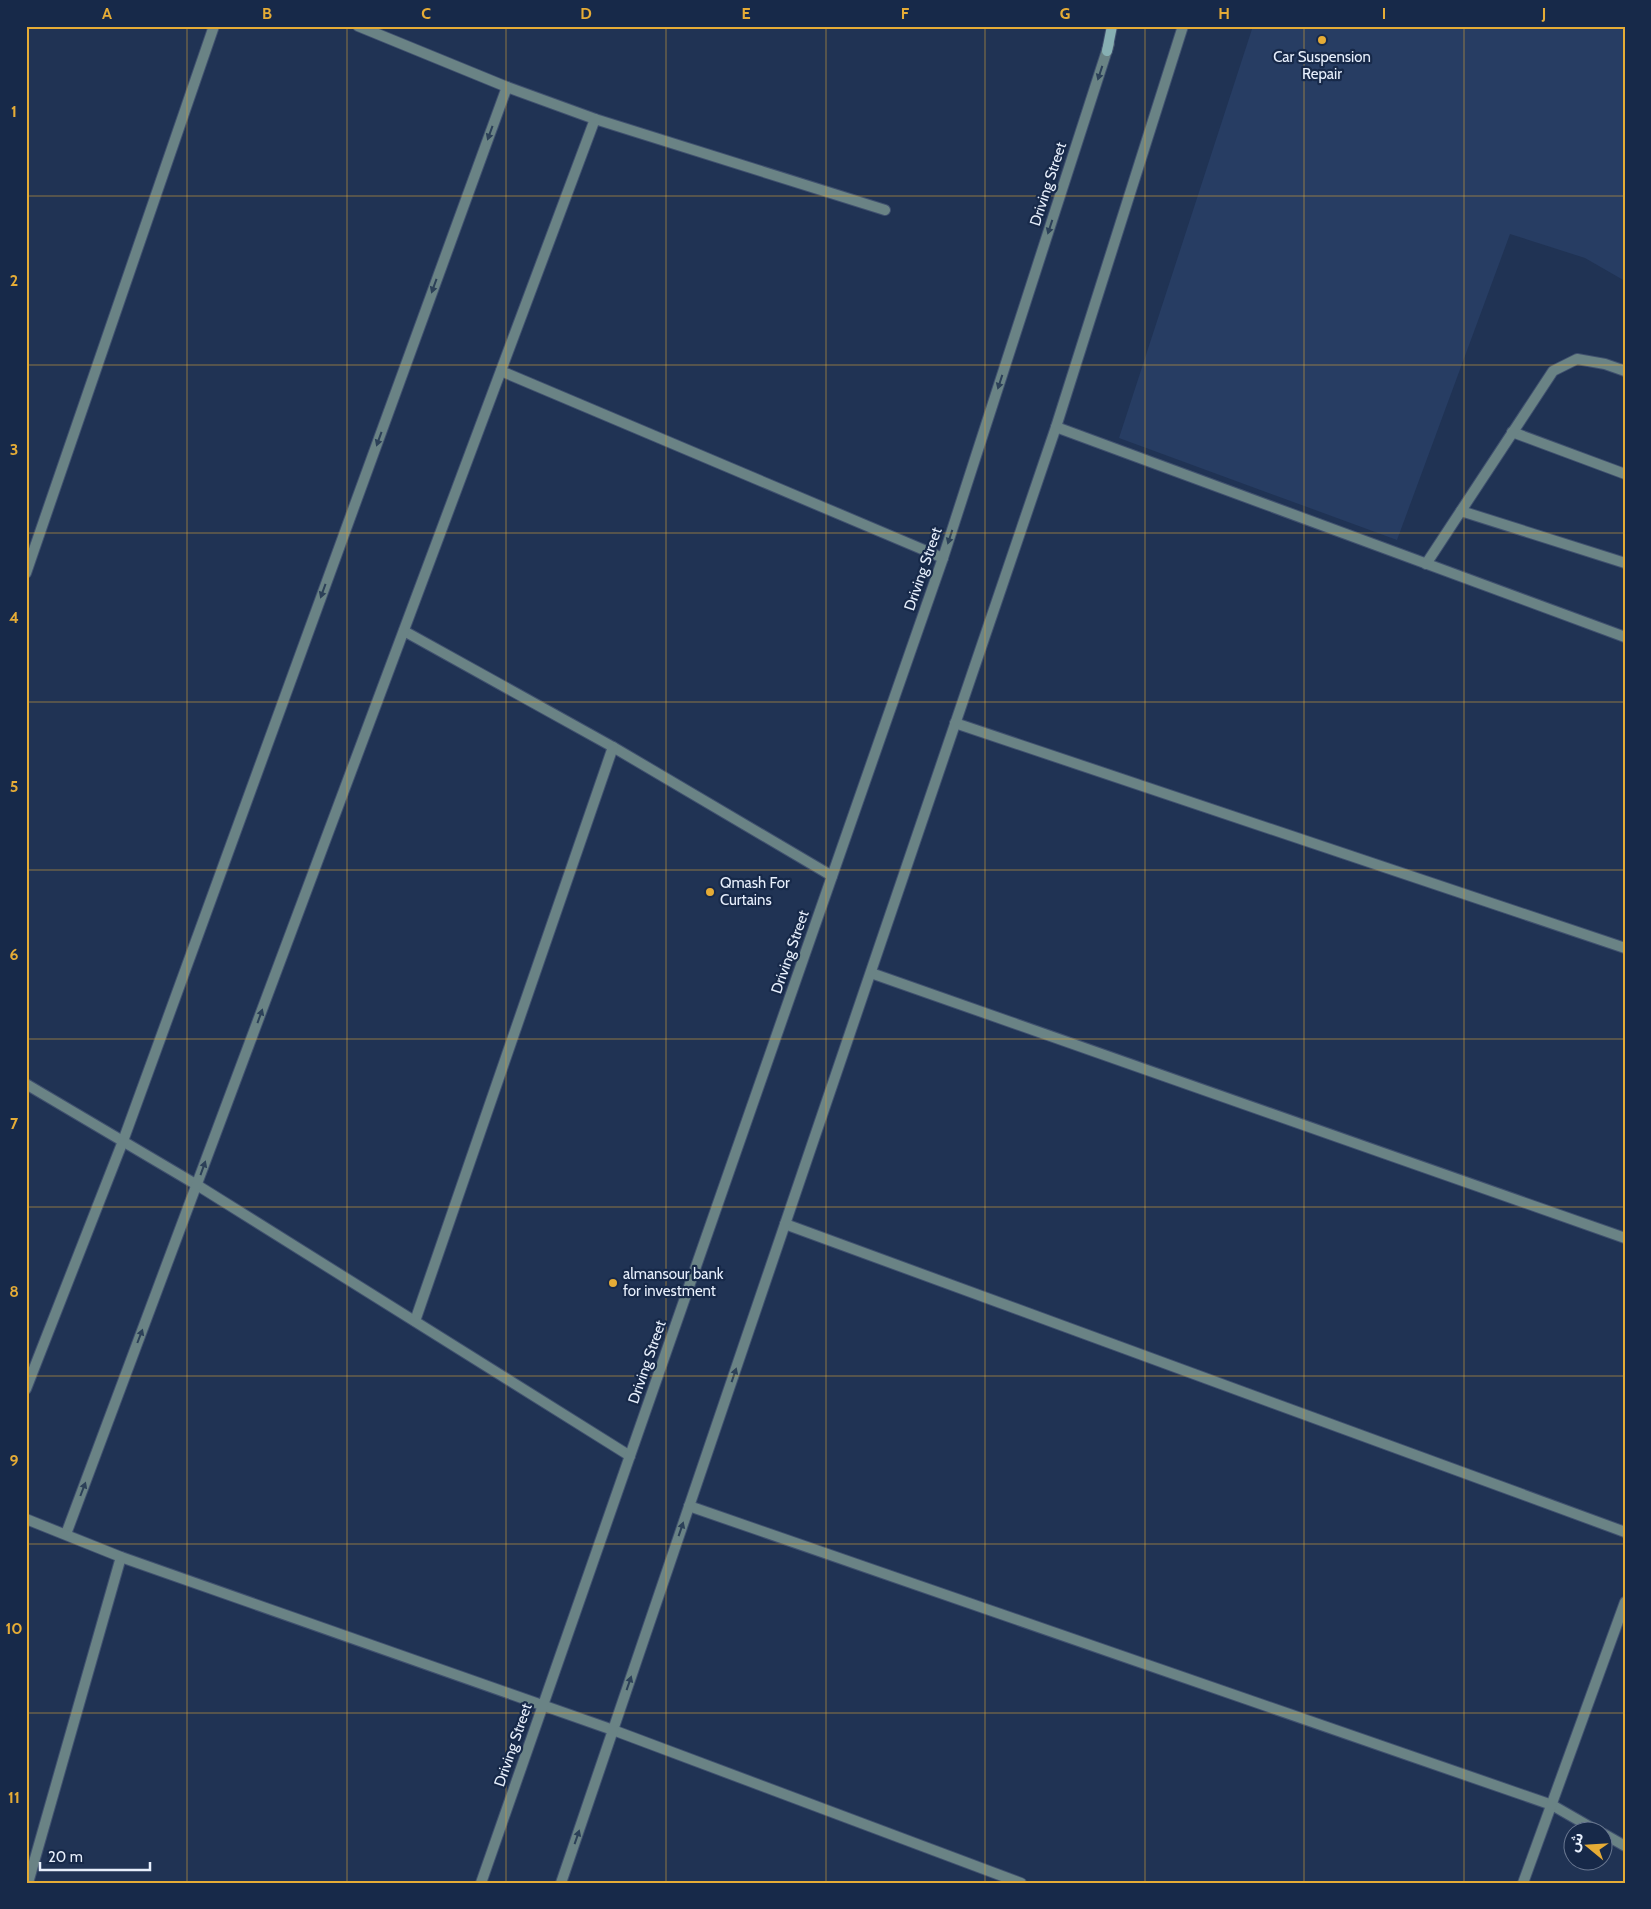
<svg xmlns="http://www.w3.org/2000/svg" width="1651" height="1909" font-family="Cabin,'Noto Sans Arabic',sans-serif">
<rect width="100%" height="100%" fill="#203354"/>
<path fill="#273d63" d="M1253,26H1625V281L1585,258L1510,234L1397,540L1119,438Z"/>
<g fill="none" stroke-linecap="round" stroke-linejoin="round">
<g stroke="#40516f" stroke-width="12">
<g id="service">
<path d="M1512,432L1625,474"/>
<path d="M1461,511L1625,563"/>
<path d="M1426,564L1553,371L1577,359L1605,364L1625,371"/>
</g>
</g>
<g stroke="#40516f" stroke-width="12">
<g id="minor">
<path d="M358,26L507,87L595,119L885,210"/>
<path d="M501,371L943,558"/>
<path d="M1056,427L1625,637"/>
<path d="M26,573L214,26"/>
<path d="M404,631L613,747L832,876"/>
<path d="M955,723L1625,948"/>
<path d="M871,973L1625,1238"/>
<path d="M26,1084L197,1185L630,1456"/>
<path d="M785,1224L1625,1532"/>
<path d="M415,1321L613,747"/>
<path d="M26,1389L123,1141L507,87"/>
<path d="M689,1506L1552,1805L1599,1832"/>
<path d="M66,1534L595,119"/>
<path d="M613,1730L1021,1883"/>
<path d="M1604,1834L1625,1846"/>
<path d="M28,1883L121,1557"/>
<path d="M1523,1883L1625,1602"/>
</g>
</g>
<g stroke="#40516f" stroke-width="12">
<g id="tertiary">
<path d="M26,1519L121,1557L613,1730"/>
<path d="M481,1883L943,558L1109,44"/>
<path d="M561,1883L1056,427L1183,26"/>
</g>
</g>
<g stroke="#40516f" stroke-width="12">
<path id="secondary" d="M1107,51L1112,26"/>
</g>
<use href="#service" stroke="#6a8385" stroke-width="10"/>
<use href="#minor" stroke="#6a8385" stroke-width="10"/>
<use href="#tertiary" stroke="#6a8385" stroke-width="10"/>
<use href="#secondary" stroke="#87b0b3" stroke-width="10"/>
</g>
<defs><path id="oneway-solid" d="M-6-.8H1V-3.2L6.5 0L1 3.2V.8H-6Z" transform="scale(1.25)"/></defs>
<g fill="#2c4058">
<use href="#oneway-solid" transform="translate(1100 73) rotate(108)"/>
<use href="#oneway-solid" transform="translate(490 133) rotate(110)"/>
<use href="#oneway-solid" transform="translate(1050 227) rotate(108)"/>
<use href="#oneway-solid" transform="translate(434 286) rotate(110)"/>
<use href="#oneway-solid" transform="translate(1000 382) rotate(108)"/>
<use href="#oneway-solid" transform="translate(379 439) rotate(110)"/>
<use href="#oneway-solid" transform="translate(950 537) rotate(108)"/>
<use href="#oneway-solid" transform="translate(323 591) rotate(110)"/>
<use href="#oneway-solid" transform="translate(260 1016) rotate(-70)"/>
<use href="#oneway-solid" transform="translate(203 1168) rotate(-70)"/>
<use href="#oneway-solid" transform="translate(140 1336) rotate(-69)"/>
<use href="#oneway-solid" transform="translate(734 1375) rotate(-71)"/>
<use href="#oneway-solid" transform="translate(83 1489) rotate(-69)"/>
<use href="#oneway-solid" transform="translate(681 1529) rotate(-71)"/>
<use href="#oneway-solid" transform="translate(629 1683) rotate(-71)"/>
<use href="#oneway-solid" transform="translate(577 1837) rotate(-71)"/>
</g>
<path fill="none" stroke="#e6ac36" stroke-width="1" stroke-opacity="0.55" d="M187,26V1883M347,26V1883M506,26V1883M666,26V1883M826,26V1883M985,26V1883M1145,26V1883M1304,26V1883M1464,26V1883M26,196H1625M26,365H1625M26,533H1625M26,702H1625M26,870H1625M26,1039H1625M26,1207H1625M26,1376H1625M26,1544H1625M26,1713H1625"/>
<g fill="#e6ac36" stroke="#172949" stroke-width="2">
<circle cx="1322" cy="40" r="5"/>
<circle cx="710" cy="892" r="5"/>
<circle cx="613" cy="1283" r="5"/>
</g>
<g text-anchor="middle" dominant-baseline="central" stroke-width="4.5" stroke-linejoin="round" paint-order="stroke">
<g font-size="15" fill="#e7effc" stroke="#172949" text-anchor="start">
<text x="1322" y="57" text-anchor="middle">Car Suspension<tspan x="1322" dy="17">Repair</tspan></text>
<text x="720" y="883">Qmash For<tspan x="720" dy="17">Curtains</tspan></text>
<text x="623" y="1274">almansour bank<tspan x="623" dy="17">for investment</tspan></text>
</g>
<g font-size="15" fill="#e7effc" stroke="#172949">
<text transform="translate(1048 184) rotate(-72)">Driving Street</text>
<text transform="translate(923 569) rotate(-71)">Driving Street</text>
<text transform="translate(790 952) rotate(-71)">Driving Street</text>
<text transform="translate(647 1362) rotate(-71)">Driving Street</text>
<text transform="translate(513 1745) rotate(-71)">Driving Street</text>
</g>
</g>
<rect width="1651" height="1909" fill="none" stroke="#172949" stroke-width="55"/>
<g transform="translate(1588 1846) rotate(288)"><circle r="24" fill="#172949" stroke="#6a7891"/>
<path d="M0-4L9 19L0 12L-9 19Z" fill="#e6ac36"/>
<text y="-8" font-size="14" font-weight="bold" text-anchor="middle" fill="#e7effc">ش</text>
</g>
<path d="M40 1862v8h110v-8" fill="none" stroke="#e7effc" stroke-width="2.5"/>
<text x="48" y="1862" font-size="15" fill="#e7effc" stroke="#172949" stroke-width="4" paint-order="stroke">20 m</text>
<rect x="28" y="28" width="1596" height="1854" fill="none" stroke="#e6ac36" stroke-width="2"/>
<g font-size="16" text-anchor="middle" font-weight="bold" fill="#e6ac36">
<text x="107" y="19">A</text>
<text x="267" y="19">B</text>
<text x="426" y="19">C</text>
<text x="586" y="19">D</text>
<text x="746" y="19">E</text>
<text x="905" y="19">F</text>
<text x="1065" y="19">G</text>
<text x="1224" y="19">H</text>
<text x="1384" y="19">I</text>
<text x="1544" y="19">J</text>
<text x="14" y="117">1</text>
<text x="14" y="286">2</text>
<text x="14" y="455">3</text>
<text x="14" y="623">4</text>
<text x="14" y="792">5</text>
<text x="14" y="960">6</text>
<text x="14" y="1129">7</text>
<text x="14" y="1297">8</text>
<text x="14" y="1466">9</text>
<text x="14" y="1634">10</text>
<text x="14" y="1803">11</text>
</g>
</svg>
